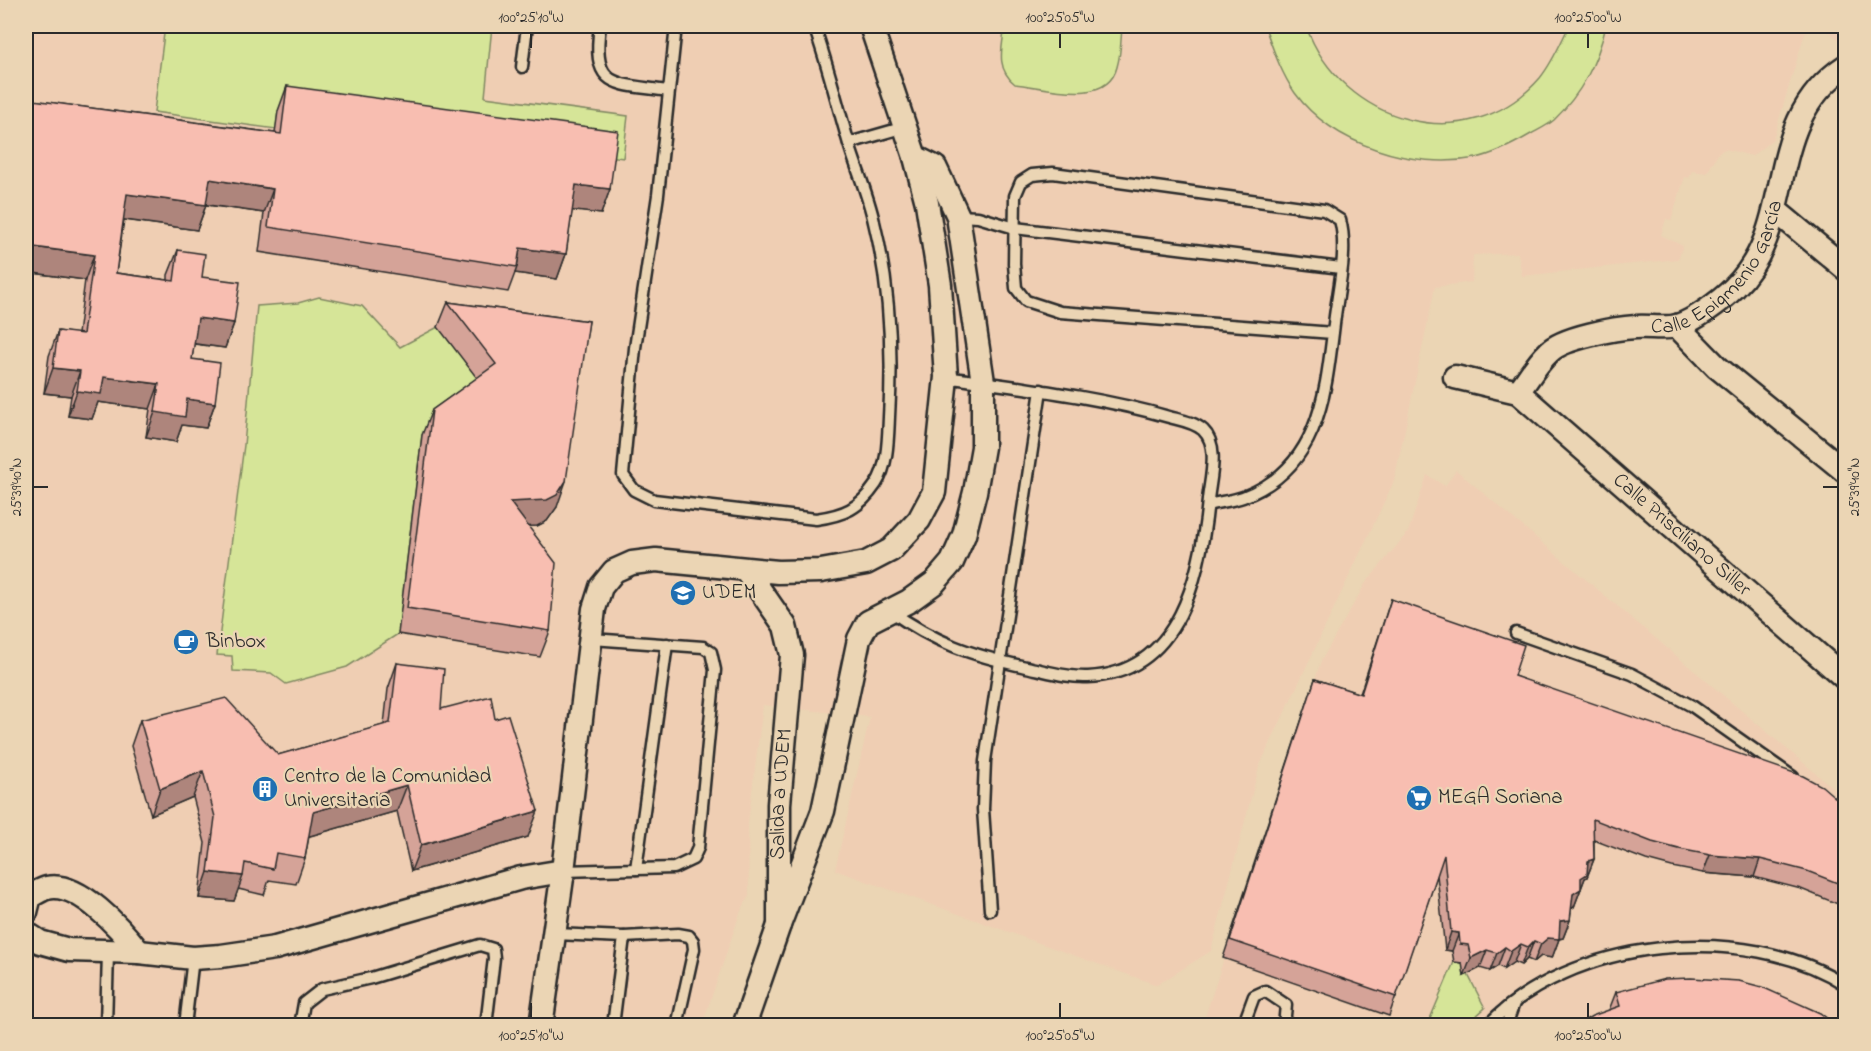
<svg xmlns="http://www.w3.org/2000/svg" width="1871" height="1051" font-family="'Indie Flower',sans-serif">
<rect width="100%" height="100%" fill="#ebd5b4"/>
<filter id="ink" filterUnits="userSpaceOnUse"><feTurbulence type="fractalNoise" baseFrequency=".0167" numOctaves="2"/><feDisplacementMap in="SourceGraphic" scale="12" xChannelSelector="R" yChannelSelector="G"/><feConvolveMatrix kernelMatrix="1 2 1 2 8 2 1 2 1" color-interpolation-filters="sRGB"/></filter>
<g filter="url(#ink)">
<g fill="#efceb3">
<path d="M26,26H1845L1846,45L1821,26L1805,33L1773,139L1752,156L1725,149L1719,152L1707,173L1692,171L1689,178L1685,177L1671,220L1666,219L1661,235L1683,246L1678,259L1522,276L1518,253L1473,255L1472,282L1435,287L1394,481L1259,767L1211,951L1157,985L835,870L870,717L763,705L748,823L749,896L740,913L702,1025L577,1026L505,1019V1026H26Z"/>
<path d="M1456,470L1845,798V1025L1202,1026L1321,661L1365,584L1408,532L1427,475L1445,486Z"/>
</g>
<g fill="#d6e598" stroke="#808862" stroke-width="1.5">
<path d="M165,26H492L485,97L628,116L623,158L278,111L276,129L154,112Z"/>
<path d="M1005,26H1122C1121,39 1121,54 1117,67C1107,107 1046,87 1015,84C995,68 1002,48 1005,26Z"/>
<path d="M1257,26H1306C1341,123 1468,161 1540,78C1553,62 1560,44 1569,26H1606C1597,63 1582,93 1554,120C1547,126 1538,130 1531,134C1514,144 1495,154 1476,158C1414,170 1333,145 1295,93C1281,73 1273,49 1265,27Z"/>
<path d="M319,297L362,306L400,347L438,327L487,390L422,435L398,634L347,667L286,684L271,673L233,671L232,656L217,655L244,445L257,306L298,303Z"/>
<path d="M1454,962L1462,963L1485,1008L1466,1025L1427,1026Z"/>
</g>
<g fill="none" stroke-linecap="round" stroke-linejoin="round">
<g stroke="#2b2b2b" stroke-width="15">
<g id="lane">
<path d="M600,26C591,90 616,83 668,91"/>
<path d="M676,26L658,195L635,348L623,475L634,490L654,500L816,519C844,515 859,509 876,484C888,466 888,438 889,417C893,352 890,286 874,222C868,195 857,170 849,144C837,104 828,65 814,26"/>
<path d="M522,67L527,26"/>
<path d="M849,143L905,127"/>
<path d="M958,216L978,217L1015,228L1341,268"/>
<path d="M1208,505C1219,502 1232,501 1243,497C1323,467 1326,387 1335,316C1339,286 1348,249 1340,220L1324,210L1053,173L1032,175L1021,182L1015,196L1014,264L1016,288L1026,301L1060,312L1333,333"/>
<path d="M889,610C936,643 970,655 1026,667C1046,671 1067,678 1088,677C1181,673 1201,573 1208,500C1210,479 1220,446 1203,430C1194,422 1180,420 1169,417C1097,396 1021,388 946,377"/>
<path d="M1516,633L1632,674L1692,706L1793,777"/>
<path d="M636,869L667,644"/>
<path d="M563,871L674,868L693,859L698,848L715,670L711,652L703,647L592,639"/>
<path d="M990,910L983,809L985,761L1041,390"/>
<path d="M555,934L624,937L678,934L689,936L693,941L694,949L677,1026"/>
<path d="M106,1026L108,952"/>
<path d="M185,1026L193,958"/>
<path d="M300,1026L304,1003L322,989L371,978L480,945L493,949L494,958L486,1026"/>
<path d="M613,1026L624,937"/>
<path d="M1243,1026L1254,996L1265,991L1286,1005L1284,1026"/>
<path d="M1487,1026C1570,938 1746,920 1846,985"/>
<path d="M1512,1026L1508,1020L1514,1003"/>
</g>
</g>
<g stroke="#2b2b2b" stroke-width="27">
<g id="street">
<path d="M1775,210L1846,269"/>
<path d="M1677,326L1717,367L1846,472"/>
<path id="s1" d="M1455,377L1518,392L1846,679"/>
<path id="s2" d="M1518,392C1528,379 1537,363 1549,352C1562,338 1616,328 1636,327C1648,326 1665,329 1677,326C1694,321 1721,301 1734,288C1800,223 1760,123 1846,66"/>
<path d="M26,912L30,896C35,894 42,889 47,888C78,880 122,930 139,952"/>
<path d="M779,925L823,811L859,639L868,622L909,601L934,583L952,562L964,535L975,492L983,447V382L958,216L935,167L915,157"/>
<path d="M26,933L40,942L69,950L139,952L193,958L221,956L275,948L521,878L563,871"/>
<path d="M541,1026L563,871L594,609L601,587L614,571L632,563L656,560L778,572L821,571L866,563L891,550L919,520L934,492L946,377L940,285L927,203L915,157L871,26"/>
<path id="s3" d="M744,1026L779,925V804L792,655L785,626L746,570"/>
</g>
</g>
<use href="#lane" stroke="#ebd5b4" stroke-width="10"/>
<use href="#street" stroke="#ebd5b4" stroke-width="22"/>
</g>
<g fill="#d5a398" stroke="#2b2b2b" stroke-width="1.5">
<path d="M287,86L610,189L601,214L572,210L566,254L557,279L515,273L508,292L259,252L264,213L206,205L197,230L124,220L116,273L168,280V275L178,250L202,277L234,323L225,348L194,344L192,359L215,403L206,428L182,425L176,442L146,437L150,409L98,402L92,419L68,416L71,396L44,393L49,356L58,331L78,334L85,280L26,272V99L275,133L278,111Z"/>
<path d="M448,302L589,321L557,507L547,521L537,526H528L550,631L540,657L398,634L422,435L432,410L477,378L438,327Z"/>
<path d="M1391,599L1514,676L1845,806V907L1801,889L1754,877L1703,873L1672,867L1646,860L1594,840V859L1587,877L1585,878L1574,907L1571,909L1570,920L1563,938L1559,939L1552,958L1541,956L1534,962L1527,959L1521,965L1514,962L1504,969L1498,966L1490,971L1480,968L1464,976L1462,963L1454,962L1452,951L1445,950L1437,875L1389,1016L1223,958L1315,679L1360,694Z"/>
<path d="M397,663L441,709L495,719L528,837L411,871L397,811L309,836L305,858L296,884L269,880L264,895L238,889L234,901L199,898L205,843L193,797L151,815L131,746L140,720L278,755L384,725L388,689Z"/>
<path d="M1616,992L1837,1026L1609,1010Z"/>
</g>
<g fill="#ae857c" stroke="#2b2b2b" stroke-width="1.5">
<path d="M210,179L273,189L264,213L201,204Z"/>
<path d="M576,185L610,189L601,214L567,210Z"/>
<path d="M127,194L206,205L197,230L118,219Z"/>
<path d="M26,246L94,255L85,280L26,272Z"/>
<path d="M520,248L566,254L557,279L515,273L517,267Z"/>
<path d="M198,318L234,323L225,348L189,343Z"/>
<path d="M53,368L80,371L71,396L44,393Z"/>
<path d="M104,377L159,384L150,409L98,402L92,419L68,416L77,391Z"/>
<path d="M187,399L215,403L206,428L182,425L176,442L146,437L155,412Z"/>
<path d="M566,481L557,507L547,521L537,526L501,528L510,502Z"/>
<path d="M203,771L193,797L151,815L160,789Z"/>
<path d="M407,785L397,811L303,838L313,812Z"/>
<path d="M538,811L528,837L411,871L421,845Z"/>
<path d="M1710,855L1760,859L1754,877L1703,873Z"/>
<path d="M1594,859L1587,877L1585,878L1574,907L1566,912L1573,894L1588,861Z"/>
<path d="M208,872L243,876L234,901L199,898Z"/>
<path d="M1570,920L1563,938L1557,939H1559L1552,958L1541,956L1534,962L1541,944L1548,938L1560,921Z"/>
<path d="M1451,932L1459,933L1452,951L1445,950Z"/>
<path d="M1534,941L1527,959L1521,965L1528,947Z"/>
<path d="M1521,944L1514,962L1504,969L1511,951Z"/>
<path d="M1505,947L1498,966L1490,971L1497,953Z"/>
<path d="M1487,950L1480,968L1464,976L1471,958Z"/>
</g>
<g fill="#f8beb1" stroke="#2b2b2b" stroke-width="1.5">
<path d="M287,86L618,131L610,189L576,185L566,254L520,248L517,267L268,227L273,189L210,179L206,205L127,194L116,273L174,281L178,250L205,254L202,277L240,282L234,323L198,318L192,359L220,363L215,403L187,399L185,417L155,412L159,384L104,377L101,394L77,391L80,371L53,368L58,331L83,334L94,255L26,246V99L281,134Z"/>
<path d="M448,302L589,321L566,481L557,495L547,500L510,502L556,563L550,631L407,608L432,410L496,364Z"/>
<path d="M1391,599L1524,645L1514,676L1803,776L1822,786L1845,806V886L1807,871L1760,859L1710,855L1679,849L1652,842L1593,819L1594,859L1588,861L1587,874L1581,878V889L1573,894L1570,920L1560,921L1559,939L1548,938L1541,944L1534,941L1528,947L1521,944L1511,951L1505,947L1497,953L1487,950L1471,958L1468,945L1460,944L1459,933L1451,932L1444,855L1396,997L1230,940L1315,679L1361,694Z"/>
<path d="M397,663L444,669L441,709L491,696L495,719L508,715L538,811L421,845L407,785L313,812L305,858L276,853L273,869L245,863L243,876L208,872L215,817L203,771L160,789L140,720L226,698L278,755L390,723Z"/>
<path d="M1691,978L1739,981L1762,987L1820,1013L1837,1026H1575L1592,1016L1620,1006L1616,992L1665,979Z"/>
</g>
</g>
<path fill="none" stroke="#2b2b2b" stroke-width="2" d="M531,33V48M1060,33V48M1588,33V48M33,487H48M1823,487H1838M531,1003V1018M1060,1003V1018M1588,1003V1018"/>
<defs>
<g id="university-disc" transform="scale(1.35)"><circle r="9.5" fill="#1f6fb2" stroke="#ebd5b4"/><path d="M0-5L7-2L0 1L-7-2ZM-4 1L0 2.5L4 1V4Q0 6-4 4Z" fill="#fff"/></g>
<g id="cafe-disc" transform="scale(1.35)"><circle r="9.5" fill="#1f6fb2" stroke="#ebd5b4"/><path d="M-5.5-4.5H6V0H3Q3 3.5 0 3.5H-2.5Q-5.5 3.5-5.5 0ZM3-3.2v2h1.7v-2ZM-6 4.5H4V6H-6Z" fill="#fff"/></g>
<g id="building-disc" transform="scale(1.35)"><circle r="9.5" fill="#1f6fb2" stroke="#ebd5b4"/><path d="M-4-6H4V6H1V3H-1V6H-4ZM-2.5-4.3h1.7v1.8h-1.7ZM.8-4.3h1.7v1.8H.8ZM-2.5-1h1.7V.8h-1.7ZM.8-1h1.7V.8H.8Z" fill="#fff"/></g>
<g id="supermarket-disc" transform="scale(1.35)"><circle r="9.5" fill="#1f6fb2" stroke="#ebd5b4"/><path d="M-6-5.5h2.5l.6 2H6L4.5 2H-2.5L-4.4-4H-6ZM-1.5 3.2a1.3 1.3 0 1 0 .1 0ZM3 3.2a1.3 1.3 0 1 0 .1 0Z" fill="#fff"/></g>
</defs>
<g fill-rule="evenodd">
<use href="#university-disc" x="683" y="593"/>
<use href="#cafe-disc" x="186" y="642"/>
<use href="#building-disc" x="265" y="789"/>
<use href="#supermarket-disc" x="1419" y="798"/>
</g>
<g text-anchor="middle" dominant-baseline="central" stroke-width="4.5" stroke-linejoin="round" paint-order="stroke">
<g font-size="21" fill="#2b2b2b" stroke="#ebd5b4">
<text stroke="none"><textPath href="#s2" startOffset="254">Calle Epigmenio García</textPath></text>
<text stroke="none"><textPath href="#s1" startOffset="282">Calle Prisciliano Siller</textPath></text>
<text stroke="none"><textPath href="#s3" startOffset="238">Salida a UDEM</textPath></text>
</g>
<g font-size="21" fill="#2b2b2b" stroke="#ebd5b4" text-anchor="start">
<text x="702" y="593">UDEM</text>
<text x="206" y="642">Binbox</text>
<text x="284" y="777">Centro de la Comunidad<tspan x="284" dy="24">Universitaria</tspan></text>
<text x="1438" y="798">MEGA Soriana</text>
</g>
</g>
<rect width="1871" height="1051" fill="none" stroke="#ebd5b4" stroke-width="66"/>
<rect x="33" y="33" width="1805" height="985" fill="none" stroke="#2b2b2b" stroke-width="2"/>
<g font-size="15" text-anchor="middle" fill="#2b2b2b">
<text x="531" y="22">100°25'10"W</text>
<text x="1060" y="22">100°25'05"W</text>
<text x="1588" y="22">100°25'00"W</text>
<text transform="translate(16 487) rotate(-90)" y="5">25°39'40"N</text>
<text transform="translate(1854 487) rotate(-90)" y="5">25°39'40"N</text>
<text x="531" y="1040">100°25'10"W</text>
<text x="1060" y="1040">100°25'05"W</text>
<text x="1588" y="1040">100°25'00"W</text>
</g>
</svg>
